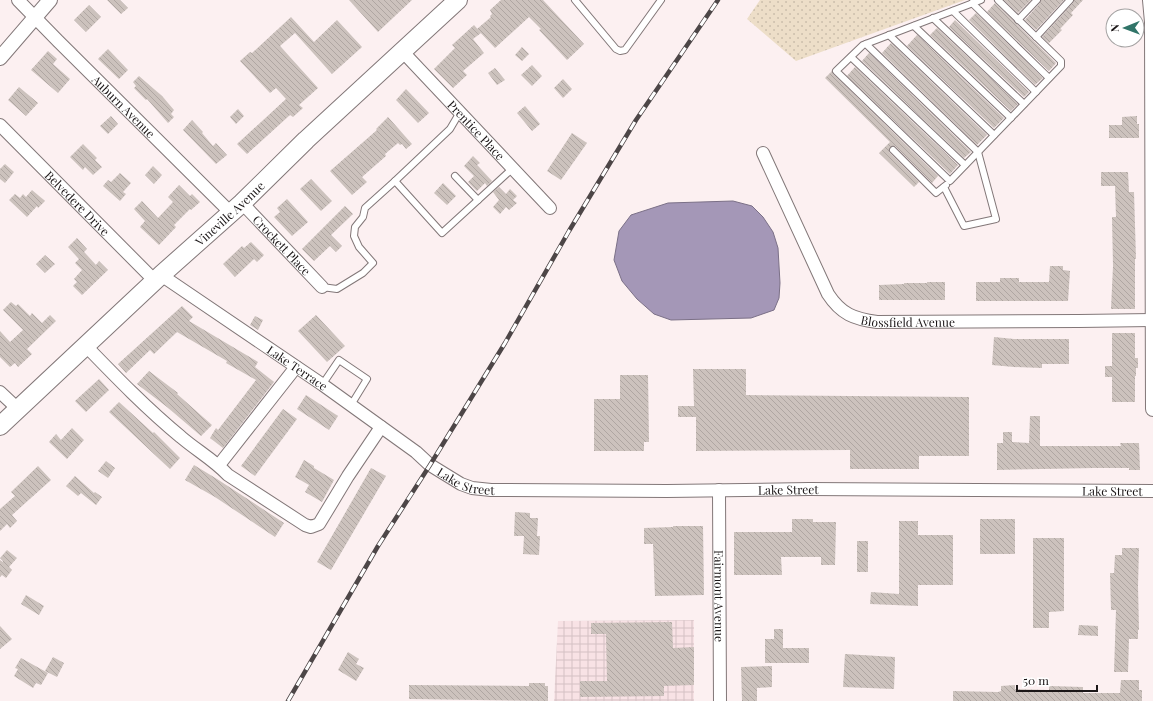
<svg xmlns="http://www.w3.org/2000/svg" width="1153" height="701" font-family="'Playfair Display',serif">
<defs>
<pattern id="industrial-grid" width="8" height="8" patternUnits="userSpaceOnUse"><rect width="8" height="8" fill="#f8e2e5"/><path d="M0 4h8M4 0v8" fill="none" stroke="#d4c1c4"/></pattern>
<pattern id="grass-dots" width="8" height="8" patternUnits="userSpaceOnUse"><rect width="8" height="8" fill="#eddec8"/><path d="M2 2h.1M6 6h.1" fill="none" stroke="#cbbeab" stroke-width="1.8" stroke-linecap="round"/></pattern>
<pattern id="building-back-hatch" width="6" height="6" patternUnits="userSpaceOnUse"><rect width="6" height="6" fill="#ccc2bd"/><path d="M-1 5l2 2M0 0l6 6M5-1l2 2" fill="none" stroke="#afa6a2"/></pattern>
</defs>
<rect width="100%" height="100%" fill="#fcf0f1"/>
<path fill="url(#industrial-grid)" d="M694,620V701H554L558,621Z"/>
<path fill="url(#grass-dots)" d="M760,0H965L796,61L747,19Z"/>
<path fill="#a497b7" stroke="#7b7087" d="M733,201L752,206L763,217L773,232L778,248L780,283L779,298L774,310L751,318L671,320L654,314L637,299L622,281L614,260L619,231L631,215L668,203Z"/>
<g fill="url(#building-back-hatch)">
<path d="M107,0H120L128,8L121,14Z"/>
<path d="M349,0H412L378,32Z"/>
<path d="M501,0H543L584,44L567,60L539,30L541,29L529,17L495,48L477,29L491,17L490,16L492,14L490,10Z"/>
<path d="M1004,0H1031L1018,13Z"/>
<path d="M1041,0H1064L1036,30L1025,20L1040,3Z"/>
<path d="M1074,0H1083L1071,13L1073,15L1060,29L1062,30L1049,43L1042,37L1073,3Z"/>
<path d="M995,3L1056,63L1049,71L987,12Z"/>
<path d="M89,5L101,17L86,32L74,20Z"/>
<path d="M976,13L1043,78L1036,84L1035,85L969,20Z"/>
<path d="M291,17L314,42L337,20L362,47L332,74L295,33L280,46L318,88L299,105L303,108L293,117L290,115L247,154L237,144L286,99L276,88L270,93L240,61L250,52L252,53Z"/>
<path d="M955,20L1029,92L1024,97L949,27Z"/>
<path d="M474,25L481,33L473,39L484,53L463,71L467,75L453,88L434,69L455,48L452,45Z"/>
<path d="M937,28L1018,104L1011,111L930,35Z"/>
<path d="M917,35L1004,118L994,128L907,46Z"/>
<path d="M891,43L987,135L977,145L882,53Z"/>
<path d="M522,47L529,54L522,61L515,55Z"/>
<path d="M108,49L128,70L119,79L98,59Z"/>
<path d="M48,51L57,59L53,64L70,79L58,93L31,70Z"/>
<path d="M869,53L971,152L964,158L862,61Z"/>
<path d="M532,65L542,76L532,86L521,75Z"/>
<path d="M855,67L958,165L950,174L847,76Z"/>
<path d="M495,68L505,80L497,85L488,73Z"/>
<path d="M832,71L833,74L938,176L932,183L895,146L890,147L889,152L919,182L914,187L879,153L890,142L825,78Z"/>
<path d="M139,76L162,96L174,110L171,114L174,117L168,123L147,99L146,100L134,88L136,86L133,82Z"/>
<path d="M563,79L572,89L563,98L554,88Z"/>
<path d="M19,87L38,103L26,116L8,100Z"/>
<path d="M406,89L429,113L418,123L396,100Z"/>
<path d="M525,106L540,124L532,131L517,113Z"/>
<path d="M238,109L244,116L236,124L230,117Z"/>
<path d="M111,116L118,124L108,134L100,126Z"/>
<path d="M1137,116V124H1139V138H1109V125H1122V117Z"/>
<path d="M388,117L412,144L406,149L402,144L400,145L398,143L385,154L386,156L362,177L367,182L352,195L330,171L377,130L376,129Z"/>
<path d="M192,120L203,132L202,133L213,146L216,143L227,155L216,164L183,130Z"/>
<path d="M572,133L587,143L561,180L547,171Z"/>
<path d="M83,144L97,158L95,160L102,167L93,175L85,167L83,170L70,157Z"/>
<path d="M473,156L480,163L477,165L492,181L487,186L485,183L477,191L468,182L474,176L464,166Z"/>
<path d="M5,164L14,172L5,183L0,179V169Z"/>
<path d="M153,166L162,175L154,184L145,175Z"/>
<path d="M1101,172H1128L1129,192H1134L1136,259H1135V309H1111L1113,266L1112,217H1116L1115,186H1101Z"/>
<path d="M120,173L131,183L123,192L126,194L120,201L103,186L108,180L111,182Z"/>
<path d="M311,179L332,201L321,211L300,189Z"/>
<path d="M443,183L456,196L447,205L434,193Z"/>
<path d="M179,185L190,196L192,194L200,202L191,210L190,209L174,225L176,227L159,245L140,227L145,221L134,209L142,201L158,218L173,202L168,197Z"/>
<path d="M499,187L506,194L510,189L517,196L513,200L517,203L509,210L506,207L500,214L493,207L499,200L493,192Z"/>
<path d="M32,190L45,201L38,208L37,206L27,217L9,200L15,194L20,198L23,194L26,197Z"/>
<path d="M287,199L308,222L292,236L274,217L280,212L277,208Z"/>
<path d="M345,206L353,214L331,235L342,246L336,252L330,246L314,261L302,249Z"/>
<path d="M77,238L87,249L84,252L96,265L99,261L108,270L82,295L73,286L77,282L74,279L82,270L75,263L79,259L68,247Z"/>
<path d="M251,242L264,255L257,262L254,259L235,277L223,264L242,246L244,248Z"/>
<path d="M45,255L55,264L45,273L36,264Z"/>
<path d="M1050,266H1063V270L1070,271L1068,301H976V282H1000V278H1019V282H1049Z"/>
<path d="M927,282H945V300H879V285L904,284V283H927Z"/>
<path d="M11,302L16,306L18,304L30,316L32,313L42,323L50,315L56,321L27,349L32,354L18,367L15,363L10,367L0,357V331L10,342L23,330L3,310Z"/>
<path d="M182,306L193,317L189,321L258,362L255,367L274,382L223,448L210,438L216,428L218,430L256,380L226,363L227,361L177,332L154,354L150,350L126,373L118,364Z"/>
<path d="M316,315L345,346L327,362L298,331Z"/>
<path d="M255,316L263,320L258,330L250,325Z"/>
<path d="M1112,333H1135V358H1138V368H1136V376H1135V402H1112V377H1105V366H1112Z"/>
<path d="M994,337L1014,339H1069V364H1042V368L1014,367L992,365Z"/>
<path d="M693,369H746V395L969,397V456H919V469H850V450L696,451V417H678V406H694Z"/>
<path d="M149,371L178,393L177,394L212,425L201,436L167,407L137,384Z"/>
<path d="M620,375H648L649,442H644V451H594V399H620Z"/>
<path d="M99,379L109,390L86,412L75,401Z"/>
<path d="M306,395L338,416L329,430L297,409Z"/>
<path d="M119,402L153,433L154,432L180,458L170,469L109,412Z"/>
<path d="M283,409L297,419L255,476L241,466Z"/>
<path d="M1030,416H1040V446H1121L1120,443H1139L1140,470H1129V468H1094L997,470V443H1003V432H1012V442L1029,443Z"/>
<path d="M72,428L84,440L67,459L49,442L56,434L61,440Z"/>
<path d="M304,460L314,466V468L334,480L322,502L305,492L309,485L295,477Z"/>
<path d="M106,461L115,468L108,478L98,471Z"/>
<path d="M194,465L217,479L284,523L275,537L215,497L185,480Z"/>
<path d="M38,466L51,480L12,515L17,521L10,528L7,524L0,531V509L15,496L11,492Z"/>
<path d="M371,468L386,476L331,570L317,562Z"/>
<path d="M75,476L94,493L95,492L102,497L96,505L81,493L78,496L66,486Z"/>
<path d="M515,512L530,513V518H538L537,536H540L539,555L523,554L524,536H514Z"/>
<path d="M792,519H813V522H836L835,565H821V557H781L782,575H734V532H792Z"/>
<rect x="980" y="519" width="35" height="35"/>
<path d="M899,521H918V535H953V585H918V606L870,604L871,592L899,594Z"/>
<path d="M673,526H703L704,595L655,596L653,544H644V528L673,527Z"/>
<path d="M1033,538H1064V611L1049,612V628H1033Z"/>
<rect x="857" y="541" width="11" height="31"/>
<path d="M1122,548H1139L1138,586L1139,630H1138V639H1129L1128,672H1114L1116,610H1111L1110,573H1114L1115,555H1122Z"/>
<path d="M7,550L17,558L9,567L12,570L6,578L2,575L0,577V560L3,562V561L0,558Z"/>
<path d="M26,595L44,606L39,615L21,604Z"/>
<path d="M672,622L673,648L694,647V685L664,686V696L580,697V681H607L606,634H591V623Z"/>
<path d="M1079,625L1098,626V636L1078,635Z"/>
<path d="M0,626L12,639L0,649Z"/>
<path d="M774,629H783V648H809V663H765V639H774Z"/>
<path d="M348,652L359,659L356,664L364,668L356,681L338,670Z"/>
<path d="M845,654L895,657L894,689L843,687Z"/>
<path d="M53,657L64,663L57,677L45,671Z"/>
<path d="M21,658L48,673L41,685L36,683L33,688L14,676L18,669L15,668Z"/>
<path d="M772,666V687L757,688V701H742L741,667Z"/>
<path d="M1121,680H1139V690H1142V701H953V691L998,692L1001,691V686L1015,685V689L1049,690V686L1083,687V693H1120Z"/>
<path d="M529,683H545V686H548V701L409,699V685L529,686Z"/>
</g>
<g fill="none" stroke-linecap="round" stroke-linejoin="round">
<g stroke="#827778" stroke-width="8">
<g id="service">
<path d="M575,0L616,49L620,51L625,50L661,0"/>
<path d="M981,0L863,45L836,71L950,181L1061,66V61L998,0"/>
<path d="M972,3L1049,78"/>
<path d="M953,11L1036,92"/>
<path d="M933,18L1024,104"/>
<path d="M1018,20L1037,0"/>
<path d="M914,26L1011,118"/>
<path d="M889,35L994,135"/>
<path d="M1036,37L1070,0"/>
<path d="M866,44L978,152L996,219L964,226L944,187"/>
<path d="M851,57L965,165"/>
<path d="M460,112L450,129L395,181L442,233L513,168"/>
<path d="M893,150L936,193L946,185"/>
<path d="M455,176L478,200"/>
<path d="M322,287L337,289L363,273L373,263L359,247L354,236L355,227L363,217L365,208L395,181"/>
<path d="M322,385L339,360L367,379L351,405"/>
</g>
</g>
<g stroke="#827778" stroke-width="14">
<g id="minor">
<path id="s1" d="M18,0L58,41L230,212"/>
<path id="s2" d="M403,52L550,208"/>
<path id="s3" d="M0,125L155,281"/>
<path id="s4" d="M763,153L828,294C841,314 854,319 877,322L1079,321L1152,320"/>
<path id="s5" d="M242,203L322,287"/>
<path id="s6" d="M161,275L323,385L416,452L430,465L461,484L472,488L491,490L667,491L809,489L1153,491"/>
<path d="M86,346C116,377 147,409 181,437C196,450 214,460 228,475L305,525L311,527L319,524L348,476L381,427"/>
<path d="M0,392L18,409"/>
<path d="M219,465L296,367"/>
<path id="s7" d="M719,490L720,701"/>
</g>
</g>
<g stroke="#827778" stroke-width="16">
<g id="tertiary">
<path d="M1150,0L1152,22L1153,409"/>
<path d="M0,58L50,0"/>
</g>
</g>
<g stroke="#827778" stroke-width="20">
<g id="primary">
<path id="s8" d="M0,426L161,275L242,203L306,140L458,0"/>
</g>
</g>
<use href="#service" stroke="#fff" stroke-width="6"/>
<use href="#minor" stroke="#fff" stroke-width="12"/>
<use href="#tertiary" stroke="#fff" stroke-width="14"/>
<use href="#primary" stroke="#fff" stroke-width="18"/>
<g stroke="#4d4647" stroke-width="4.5">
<path id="rail" d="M288,701L378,546L430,465L505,343L569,231L636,120L718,0"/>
</g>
<use href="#rail" stroke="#fff" stroke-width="3" stroke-dasharray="9" stroke-linecap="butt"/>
</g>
<g text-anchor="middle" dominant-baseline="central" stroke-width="3.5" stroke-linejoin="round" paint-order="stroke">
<g font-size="12" fill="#1b1617" stroke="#fff">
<text stroke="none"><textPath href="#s1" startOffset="150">Auburn Avenue</textPath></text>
<text stroke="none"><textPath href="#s2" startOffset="107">Prentice Place</textPath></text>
<text stroke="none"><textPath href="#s3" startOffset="110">Belvedere Drive</textPath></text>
<text stroke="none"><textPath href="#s8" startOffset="313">Vineville Avenue</textPath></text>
<text stroke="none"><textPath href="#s5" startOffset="58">Crockett Place</textPath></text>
<text stroke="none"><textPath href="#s4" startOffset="245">Blossfield Avenue</textPath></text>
<text stroke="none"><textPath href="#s6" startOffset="165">Lake Terrace</textPath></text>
<text stroke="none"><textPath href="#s6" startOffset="370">Lake Street</textPath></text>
<text stroke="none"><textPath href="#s6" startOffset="694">Lake Street</textPath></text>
<text stroke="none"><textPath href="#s6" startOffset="1018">Lake Street</textPath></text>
<text stroke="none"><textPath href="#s7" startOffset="106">Fairmont Avenue</textPath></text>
</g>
</g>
<g transform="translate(1125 28) rotate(269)"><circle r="19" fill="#ffffff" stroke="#a4a2a2"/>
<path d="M0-3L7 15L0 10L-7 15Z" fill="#307468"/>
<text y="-6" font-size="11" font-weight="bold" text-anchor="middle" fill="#1b1617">N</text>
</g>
<path d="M1017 685v6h80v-6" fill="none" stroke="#1b1617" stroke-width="2"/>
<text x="1023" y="685" font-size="12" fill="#1b1617" stroke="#ffffff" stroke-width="3" paint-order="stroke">50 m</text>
</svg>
